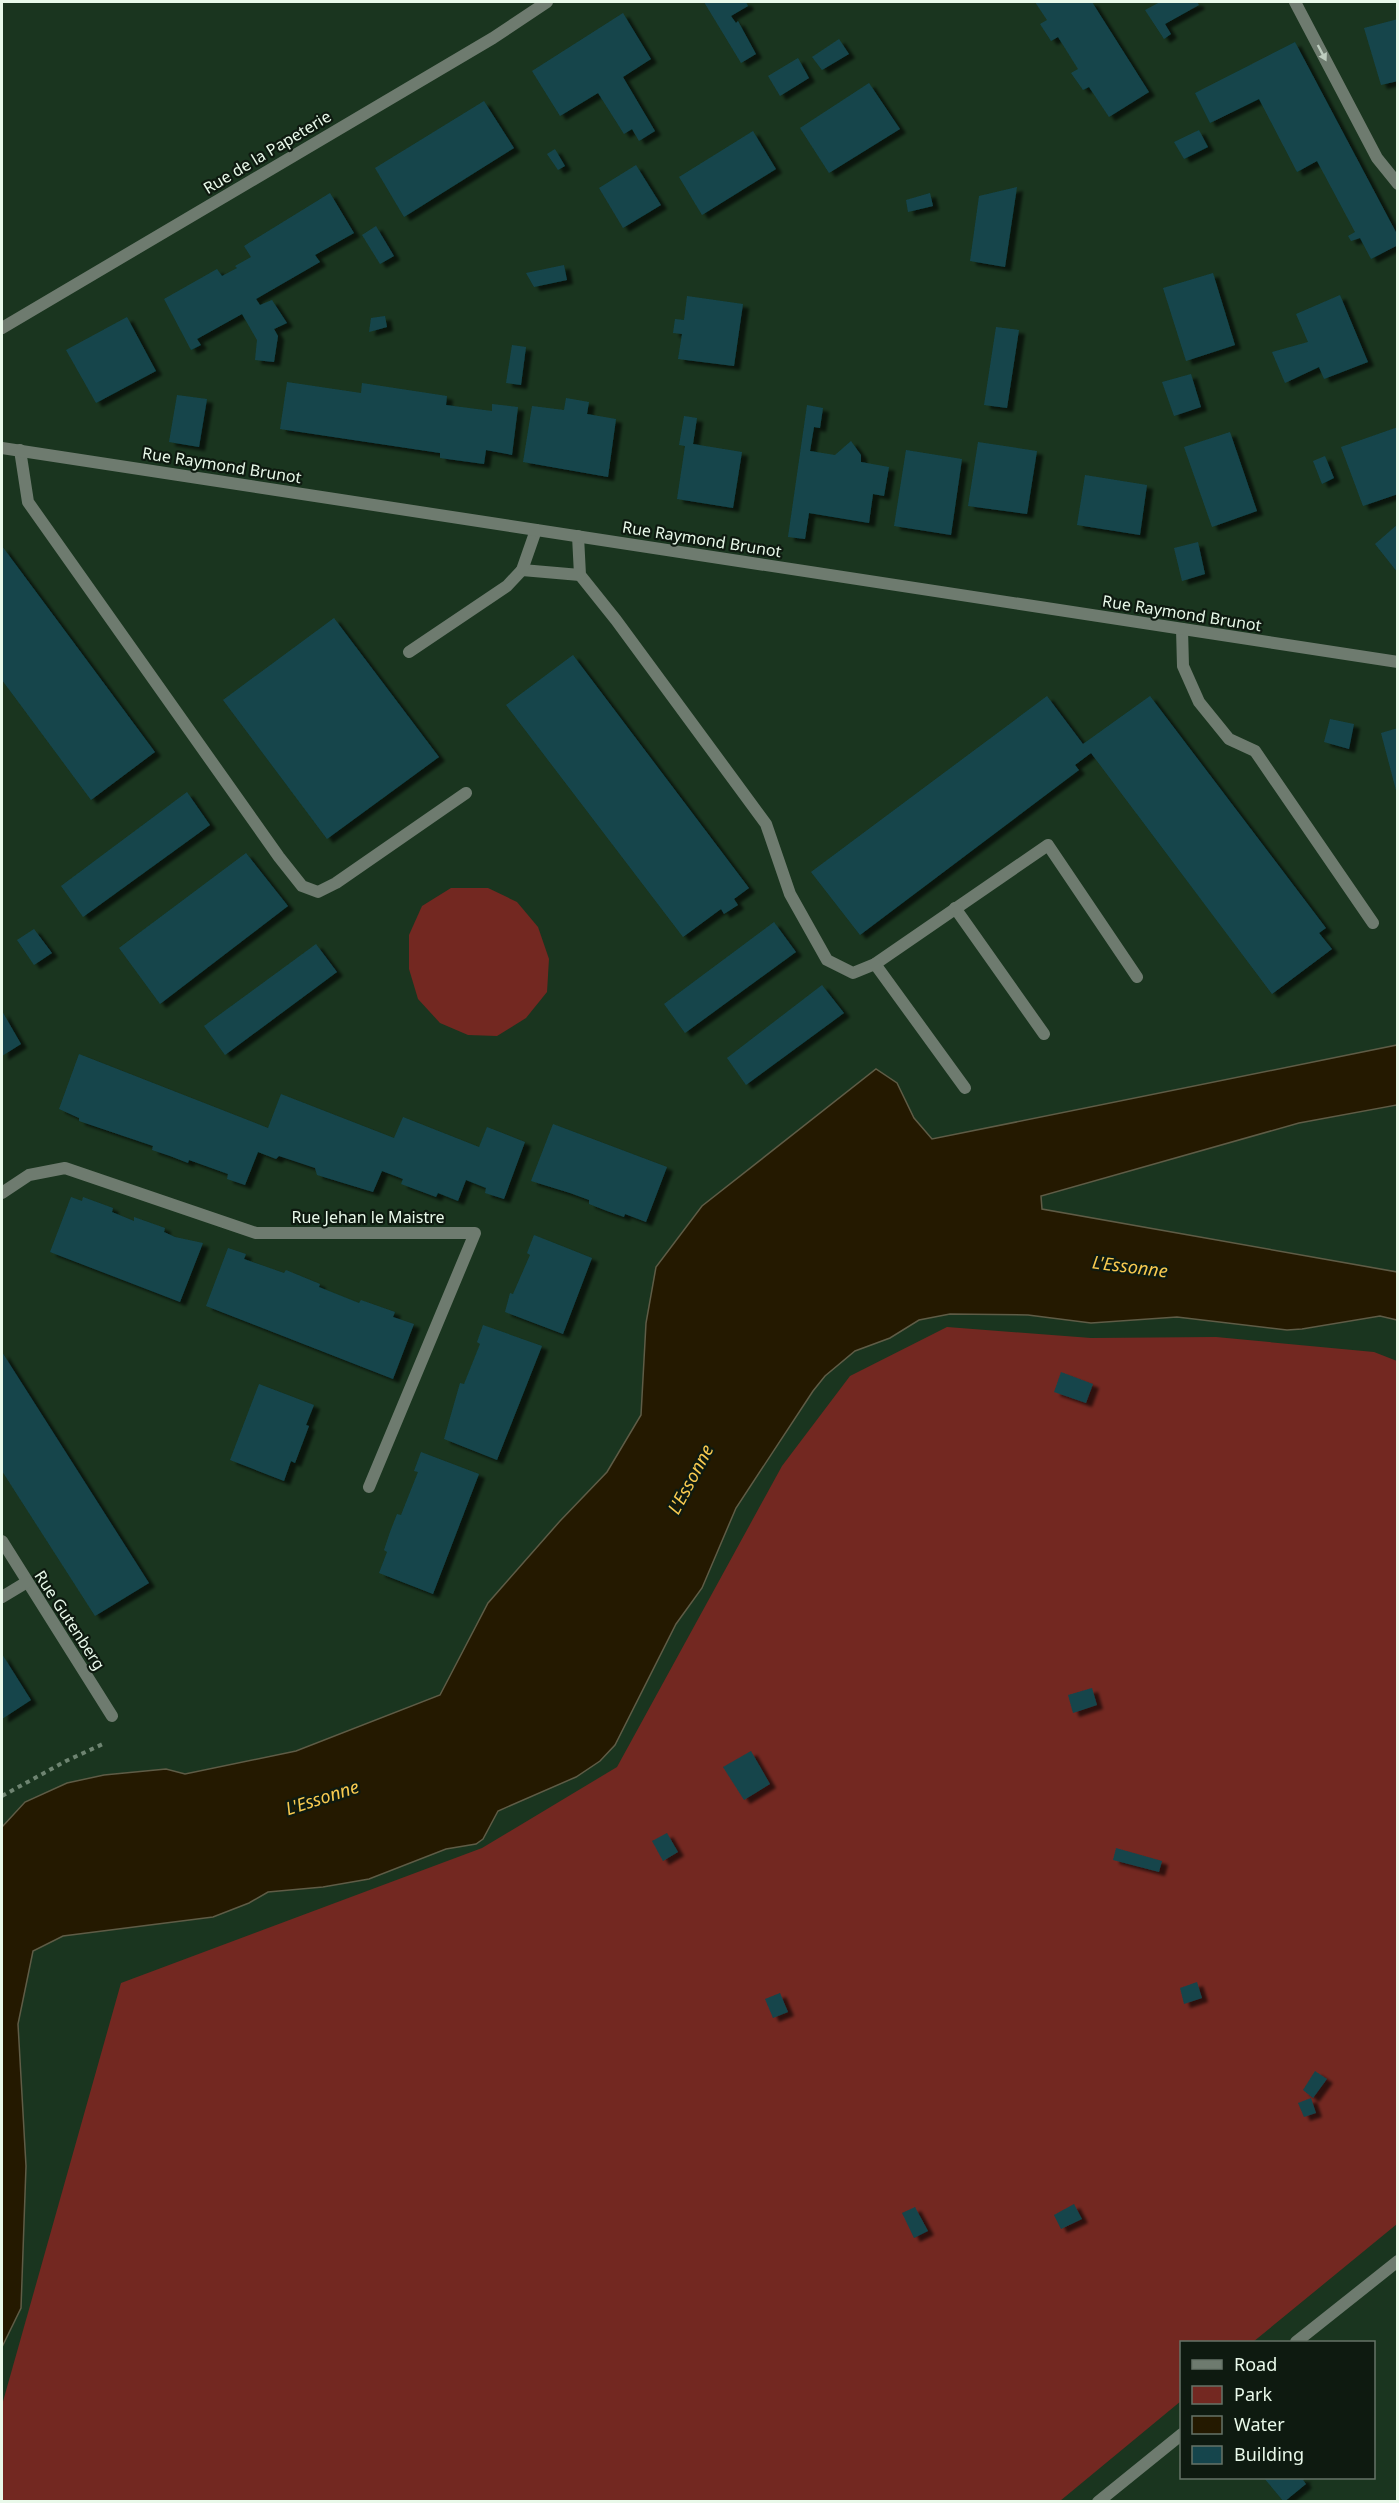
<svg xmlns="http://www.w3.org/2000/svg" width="1399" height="2503" font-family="'Noto Sans',sans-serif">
<defs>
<filter id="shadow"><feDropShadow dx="6" dy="4" stdDeviation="1.5" flood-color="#0009"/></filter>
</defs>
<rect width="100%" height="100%" fill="#1a351f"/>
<g fill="#732821">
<path d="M451,888H488L517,902L538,927L549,959L547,992L526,1018L497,1036L468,1035L440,1023L418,999L409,969V935L422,906Z"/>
<path d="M947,1327L1091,1338L1216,1337L1374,1352L1397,1361V2224L1253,2342H1182L1181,2401L1060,2501L2,2502V2405L121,1983L482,1848L617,1767L782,1466L850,1376Z"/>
</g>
<path fill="#241900" stroke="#5f5c46" stroke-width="1.5" d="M1397,1045V1105L1299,1123L1041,1196L1042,1209L1397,1272V1320L1380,1316L1302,1329L1287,1330L1177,1317L1091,1323L1028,1315L950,1314L919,1320L890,1338L855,1351L825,1376L813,1391L736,1508L702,1588L676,1624L615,1745L600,1761L576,1777L498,1811L483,1839L476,1844L446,1849L369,1879L323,1887L268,1892L249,1903L213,1917L63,1936L33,1951L18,2024L26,2166L21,2308L2,2347V1827L25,1802L67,1783L104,1775L166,1769L185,1774L296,1751L440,1695L488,1603L560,1521L607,1472L641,1415L646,1323L656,1267L702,1206L876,1069L897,1083L914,1118L932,1139Z"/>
<g fill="#15454c" filter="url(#shadow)">
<path d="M704,2H746L748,6L731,16L736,23L738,21L756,54L741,63Z"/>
<path d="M1035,2H1092L1149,92L1109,117L1089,87L1083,90L1071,73L1078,69L1058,37L1051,41L1040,24L1047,20Z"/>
<path d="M1160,2H1197L1199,5L1165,24L1171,34L1164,39L1145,10Z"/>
<path d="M623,13L651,59L623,77L655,131L639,141L632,129L624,134L598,93L560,116L532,71Z"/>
<path d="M1398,19V81L1381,85L1364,28Z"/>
<path d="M839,39L849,54L822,70L812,57Z"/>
<path d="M1295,42L1398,236V245L1371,259L1360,238L1351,241L1348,236L1355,232L1317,161L1297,172L1259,99L1210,123L1195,93Z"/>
<path d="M798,58L809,78L780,96L768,76Z"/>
<path d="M869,83L900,129L829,173L800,128Z"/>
<path d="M484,101L514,148L404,217L375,168Z"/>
<path d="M1199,130L1208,147L1184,159L1174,142Z"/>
<path d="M753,131L776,169L702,215L679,177Z"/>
<path d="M555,149L565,166L558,170L547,154Z"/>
<path d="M636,165L661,205L623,228L599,188Z"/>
<path d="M1017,187L1005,267L970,261L979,196Z"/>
<path d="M330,193L354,233L315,255L320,262L256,299L260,305L272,300L287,323L274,329L278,336L274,362L255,360L257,340L242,314L197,339L201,345L191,350L164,299L217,269L222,276L237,268L235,266L251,257L244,246Z"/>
<path d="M930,193L933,206L908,212L906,200Z"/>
<path d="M376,226L394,256L380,264L362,235Z"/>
<path d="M564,265L567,280L534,287L526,273Z"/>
<path d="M1213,273L1235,345L1186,361L1163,288Z"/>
<path d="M1340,295L1368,362L1324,379L1319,367L1285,383L1272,352L1308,342L1296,314Z"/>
<path d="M687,296L743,304L734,366L678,359L682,334L673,333L675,319L684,320Z"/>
<path d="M385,316L387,327L369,332L371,318Z"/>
<path d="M127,317L156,371L96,403L66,350Z"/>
<path d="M996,327L1019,330L1007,408L984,405Z"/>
<path d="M512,345L526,347L521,385L506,383Z"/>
<path d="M1191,374L1201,407L1174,416L1162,382Z"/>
<path d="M287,382L361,393L362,383L447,396L446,405L492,411V404L518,407L512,455L486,450L484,464L440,458V453L280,429Z"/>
<path d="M177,395L207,399L199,447L169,442Z"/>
<path d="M566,398L589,402L587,414L616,419L608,477L523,462L532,406L564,410Z"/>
<path d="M807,405L823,408L820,428L814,427L810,451L835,455L851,441L861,455V462L889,467L884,496L873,494L869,523L809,513L805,539L788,537Z"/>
<path d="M684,416L697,418L693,444L742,452L733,508L677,499L685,446L679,445Z"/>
<path d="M1398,427V494L1363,506L1341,447Z"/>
<path d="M1230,432L1257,511L1212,527L1184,447Z"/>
<path d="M978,442L1037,451L1027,514L968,506Z"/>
<path d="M906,450L962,459L951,535L894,526Z"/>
<path d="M1325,456L1334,478L1322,484L1313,461Z"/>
<path d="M1085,475L1147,485L1140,535L1077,525Z"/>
<path d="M1398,524V573L1375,544Z"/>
<path d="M1198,542L1205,574L1182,581L1174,548Z"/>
<path d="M2,546L155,752L91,800L2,680Z"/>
<path d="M334,618L439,757L327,839L223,700Z"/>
<path d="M573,655L749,888L734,899L738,905L724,914L721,909L683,937L506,705Z"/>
<path d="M1047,696L1083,744L1150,696L1326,928L1319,933L1332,949L1272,994L1091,753L1075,765L1079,770L860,935L811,872Z"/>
<path d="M1330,719L1354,724L1349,749L1324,742Z"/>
<path d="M1398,728V794H1397L1381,733Z"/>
<path d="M187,792L210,825L83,917L61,886Z"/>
<path d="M246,853L288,906L160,1004L119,948Z"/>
<path d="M774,922L796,952L685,1033L664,1004Z"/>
<path d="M34,929L52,953L34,965L17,940Z"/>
<path d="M316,944L337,972L225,1055L204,1026Z"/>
<path d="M822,985L844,1013L746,1085L727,1058Z"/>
<path d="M2,1011L21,1044L2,1056Z"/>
<path d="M79,1054L268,1128L281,1094L394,1138L403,1117L479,1147L487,1127L525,1142L504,1199L485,1193L486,1188L466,1180L458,1201L438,1193L436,1197L401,1184L403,1179L382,1171L373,1192L317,1175L315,1168L279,1156L276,1159L258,1152L245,1185L227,1179L228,1174L189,1160L188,1163L170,1156L152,1150L153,1146L79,1121V1118L59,1109Z"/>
<path d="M553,1124L667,1167L646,1222L625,1214L624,1217L607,1211L589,1204V1200L570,1193L531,1181Z"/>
<path d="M71,1197L82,1201L83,1197L113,1208L112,1212L134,1221V1217L165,1228L164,1232L175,1237L203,1243L180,1302L50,1252Z"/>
<path d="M534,1235L592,1258L563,1334L505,1312L510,1293L513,1294L530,1255L527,1253Z"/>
<path d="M228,1248L246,1254L244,1259L284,1273L286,1270L320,1284L319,1287L359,1303L361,1300L395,1312L393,1317L414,1324L393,1379L206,1306Z"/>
<path d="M483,1325L542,1346L497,1460L444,1439L460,1383L464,1384L480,1344L477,1342Z"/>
<path d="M2,1352L149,1583L95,1616L2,1471Z"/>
<path d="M1061,1372L1093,1384L1086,1403L1054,1392Z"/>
<path d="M259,1384L314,1405L306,1425L309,1426L295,1463L291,1461L284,1481L230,1460Z"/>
<path d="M421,1452L479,1474L433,1594L379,1573L387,1552L384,1550L390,1532L397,1514L401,1515L418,1472L414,1471Z"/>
<path d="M2,1654L31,1700L2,1719Z"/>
<path d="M1092,1688L1097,1705L1073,1713L1068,1695Z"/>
<path d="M751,1751L770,1784L744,1800L723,1767Z"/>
<path d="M667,1833L678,1852L663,1861L652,1841Z"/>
<path d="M1116,1848L1162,1861L1159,1872L1113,1860Z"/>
<path d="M1197,1982L1202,1998L1184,2004L1180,1988Z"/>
<path d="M780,1993L788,2012L773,2018L765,1999Z"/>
<path d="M1315,2071L1327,2079L1313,2098L1303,2090Z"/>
<path d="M1311,2098L1316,2113L1304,2117L1298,2103Z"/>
<path d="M1074,2204L1082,2219L1061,2229L1054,2215Z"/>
<path d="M915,2207L928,2231L914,2238L902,2213Z"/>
<path d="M1264,2478H1306L1303,2480L1306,2484L1284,2502Z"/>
</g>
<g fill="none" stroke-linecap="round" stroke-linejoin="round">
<path stroke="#6e8471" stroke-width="4" stroke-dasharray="4.5 4.5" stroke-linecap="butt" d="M2,1796L66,1761L105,1743"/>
<g stroke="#6e7b6f" stroke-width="12">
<path d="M20,450L28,502L279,857L302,886L318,892L336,883L466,793"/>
<path d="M578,536L580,575L616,620L766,824L790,894L827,960L853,973L875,964L1048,845L1137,977"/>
<path d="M522,570L580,575"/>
<path d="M1182,629L1183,666L1199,702L1229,739L1255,751L1373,923"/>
<path d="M409,652L507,586L522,570L536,530"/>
<path d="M955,908L1044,1034"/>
<path d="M875,964L965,1088"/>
</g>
<g stroke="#6e7b6f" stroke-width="12">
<path d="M1295,2L1377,158L1398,184"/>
<path d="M2,448L1398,662"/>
<path d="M2,1193L29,1175L65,1168L256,1233H475L369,1487"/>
<path d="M2,1541L112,1716"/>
<path d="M2,1597L27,1582"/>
</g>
<g stroke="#6e7b6f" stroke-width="12">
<path d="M2,328L493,38L547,2"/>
<path d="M1296,2342L1398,2261"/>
<path d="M1098,2502L1182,2434"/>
</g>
</g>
<defs><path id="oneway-solid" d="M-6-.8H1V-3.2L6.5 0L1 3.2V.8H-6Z" transform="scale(1.5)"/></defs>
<use fill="#becdbf" href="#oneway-solid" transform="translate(1322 53) rotate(62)"/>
<g text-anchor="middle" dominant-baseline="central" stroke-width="4.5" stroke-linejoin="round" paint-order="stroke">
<g font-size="16" fill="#e9f9ea" stroke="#0e1a10">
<text transform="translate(267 152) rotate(-31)">Rue de la Papeterie</text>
<text transform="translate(222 465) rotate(9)">Rue Raymond Brunot</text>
<text transform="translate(702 539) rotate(9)">Rue Raymond Brunot</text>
<text transform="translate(1182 613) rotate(9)">Rue Raymond Brunot</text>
<text x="368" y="1217">Rue Jehan le Maistre</text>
<text transform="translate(70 1620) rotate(57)">Rue Gutenberg</text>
</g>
<g font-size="18" font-style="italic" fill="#f8ca50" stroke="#0e1a10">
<text transform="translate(1130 1266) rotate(7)">L'Essonne</text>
<text transform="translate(690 1479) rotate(-62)">L'Essonne</text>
<text transform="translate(322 1797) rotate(-18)">L'Essonne</text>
</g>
</g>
<rect width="1399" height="2503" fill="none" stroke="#e9f9ea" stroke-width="6"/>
<rect x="1180" y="2341" width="195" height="138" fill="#0e1a10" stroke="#667367" stroke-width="1.5"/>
<rect x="1192" y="2360" width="30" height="9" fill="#6e7b6f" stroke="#667367" stroke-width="1.5"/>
<text x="1234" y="2371" font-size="18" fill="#e9f9ea">Road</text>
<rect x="1192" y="2386" width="30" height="18" fill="#732821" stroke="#667367" stroke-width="1.5"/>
<text x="1234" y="2401" font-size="18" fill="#e9f9ea">Park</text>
<rect x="1192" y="2416" width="30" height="18" fill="#241900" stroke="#667367" stroke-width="1.5"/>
<text x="1234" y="2431" font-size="18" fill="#e9f9ea">Water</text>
<rect x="1192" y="2446" width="30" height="18" fill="#15454c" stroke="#667367" stroke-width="1.5"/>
<text x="1234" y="2461" font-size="18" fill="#e9f9ea">Building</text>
</svg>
